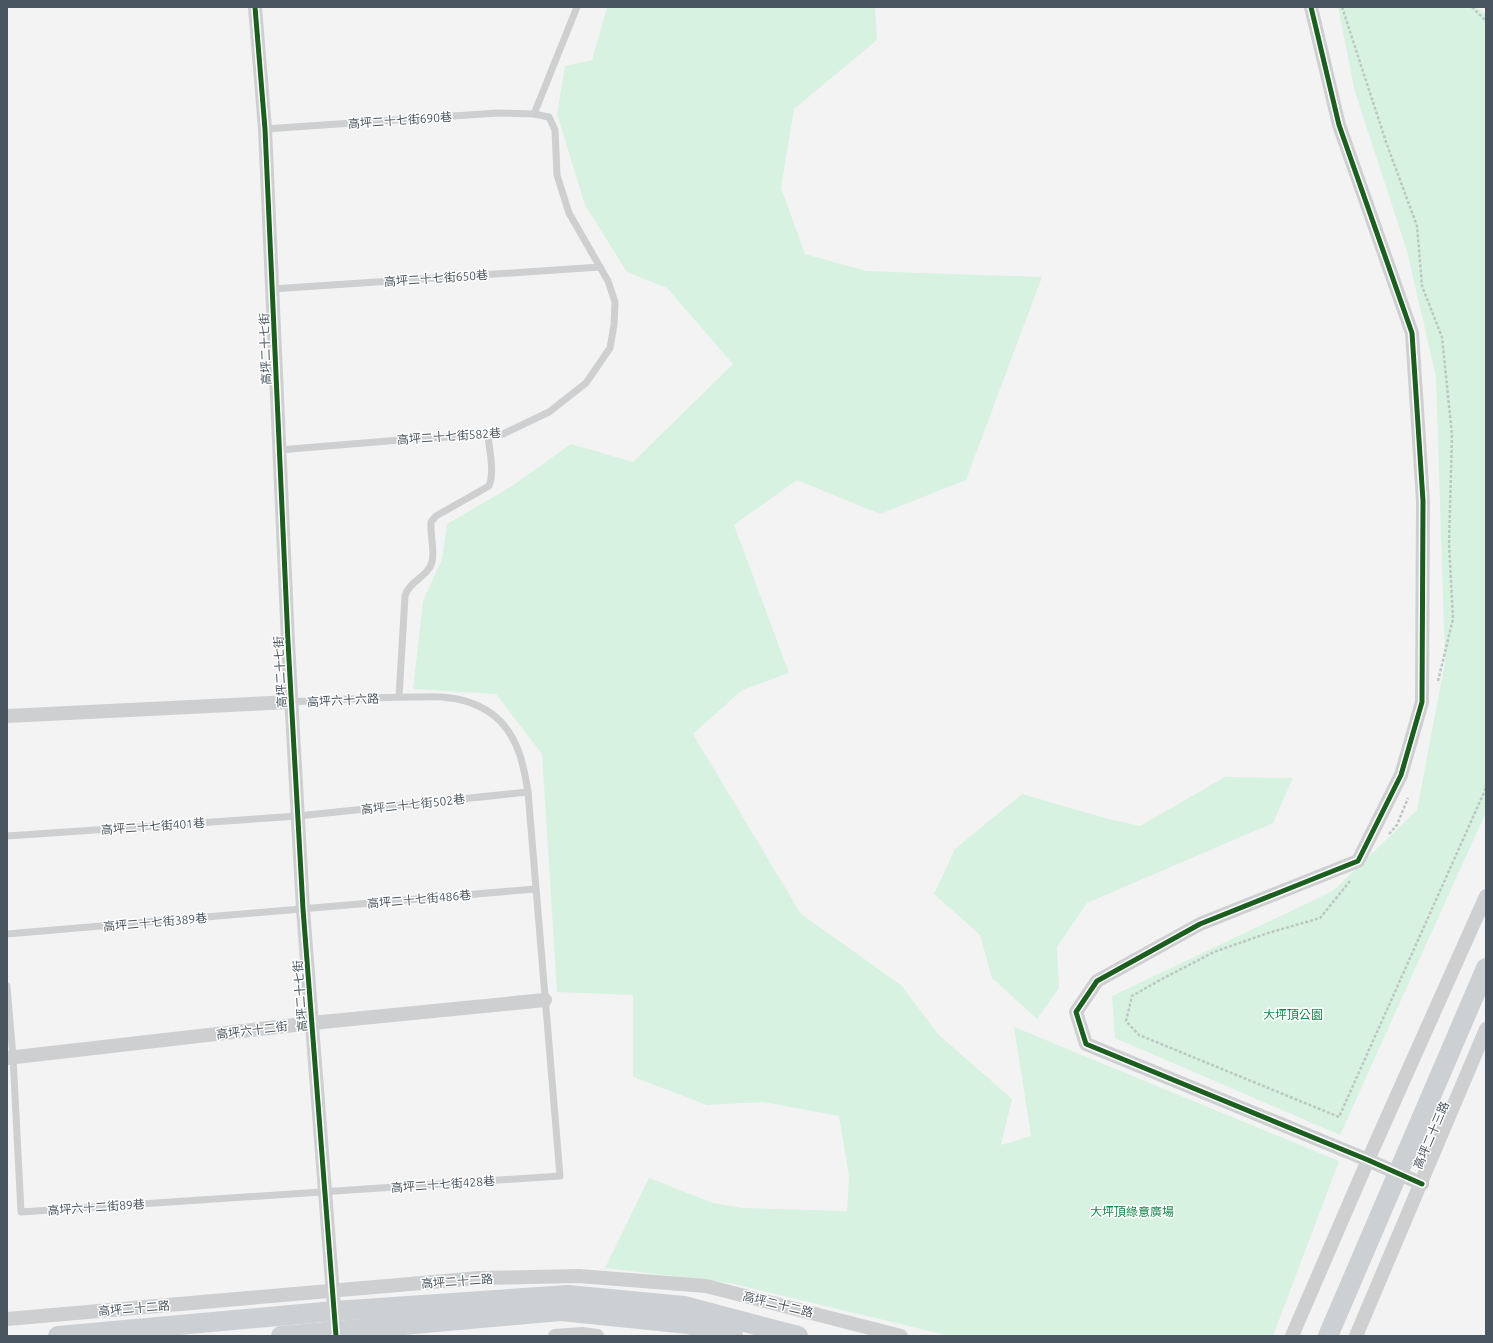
<svg xmlns="http://www.w3.org/2000/svg" width="1493" height="1343" font-family="Ubuntu,'Noto Sans TC',sans-serif">
<rect width="100%" height="100%" fill="#f3f3f3"/>
<g fill="#d8f2e1">
<path d="M607,7H875L877,40L794,109L781,188L805,254L866,271L1042,277L966,480L880,514L797,480L734,525L789,673L742,690L693,734L801,914L901,985L939,1035L1012,1099L1001,1145L1031,1136L1014,1027L1339,1161L1273,1336H950L730,1283L605,1268L649,1178L713,1203L743,1208L847,1211L849,1177L839,1116L763,1102L707,1105L633,1077V995L557,992L542,754L496,694L413,689L423,601L442,559L447,524L512,486L571,444L633,462L733,364L667,288L627,272L585,205L557,114L565,66L592,60Z"/>
<path d="M1338,7H1476L1486,15V812L1340,1135L1115,1038L1112,996L1333,891L1417,810L1445,662L1436,377L1407,251L1355,92Z"/>
<path d="M1225,777L1293,778L1273,823L1087,903L1057,947L1059,988L1037,1019L992,978L980,935L934,894L955,849L1022,794L1105,818L1140,826Z"/>
</g>
<g fill="none" stroke-linecap="round" stroke-linejoin="round">
<g stroke="#bbc7c3" stroke-width="2.5" stroke-dasharray="3 2" stroke-linecap="butt">
<path d="M1342,7L1386,142L1417,226L1422,286L1442,337L1452,435L1449,544L1453,619L1438,681"/>
<path d="M1472,7L1486,21"/>
<path d="M1389,834L1397,825L1408,798"/>
<path d="M1350,881L1320,918L1268,933L1214,952L1160,980L1132,996L1126,1021L1139,1035L1339,1117L1486,788"/>
</g>
<g stroke="#cdcfd1" stroke-width="7">
<path d="M534,114L577,7"/>
<path d="M265,129L497,113L534,114L549,117L555,130L557,175L569,213L608,281L615,302L614,325L610,348L586,383L549,412L503,434L412,439L279,450"/>
<path d="M272,289L600,267"/>
<path d="M399,697L405,596C409,581 428,577 432,562C435,550 430,535 431,522L436,516L489,486C495,471 489,450 488,435"/>
<path d="M7,836L298,816L528,792"/>
<path d="M7,934L535,889"/>
<path d="M7,986L13,1057L21,1212L560,1176L528,792C524,767 519,741 501,722C488,708 468,700 450,698C438,696 425,697 413,697C373,697 332,700 291,702"/>
</g>
<g stroke="#cdcfd1" stroke-width="14">
<path d="M255,7L265,129L288,642L303,909L335,1320"/>
<path d="M1311,7L1339,125L1412,333L1423,501L1422,702L1401,775L1358,861L1200,924L1097,981L1076,1012L1086,1044L1368,1160L1422,1184"/>
<path d="M7,716L291,702"/>
<path d="M7,1058L312,1023L545,1000"/>
<path d="M7,1319L479,1278L579,1276L706,1286L901,1336"/>
<path d="M555,1336L582,1334L597,1336"/>
<path d="M1292,1336L1368,1160L1486,896"/>
<path d="M1356,1336L1486,1029"/>
</g>
<g stroke="#cdd0d3" stroke-width="20">
<path d="M58,1336L334,1311L568,1295L684,1306L798,1336"/>
<path d="M281,1336L561,1311L688,1324L733,1336"/>
<path d="M1328,1336L1486,968"/>
</g>
<g stroke="#fff" stroke-width="8">
<g id="cycleway">
<path d="M255,7L265,129L288,642L303,909L336,1336"/>
<path d="M1311,7L1339,125L1412,333L1423,501L1422,702L1401,775L1358,861L1200,924L1097,981L1076,1012L1086,1044L1368,1160L1422,1184"/>
</g>
</g>
<use href="#cycleway" stroke="#1b5e20" stroke-width="5"/>
</g>
<g text-anchor="middle" dominant-baseline="central" stroke-width="3" stroke-linejoin="round" paint-order="stroke">
<g font-size="12" fill="#495660" stroke="#fff">
<text transform="translate(400 120) rotate(-4)">高坪二十七街690巷</text>
<text transform="translate(436 278) rotate(-4)">高坪二十七街650巷</text>
<text transform="translate(265 349) rotate(-92)">高坪二十七街</text>
<text transform="translate(449 436) rotate(-4)">高坪二十七街582巷</text>
<text transform="translate(280 672) rotate(-93)">高坪二十七街</text>
<text transform="translate(343 700) rotate(-3)">高坪六十六路</text>
<text transform="translate(413 804) rotate(-6)">高坪二十七街502巷</text>
<text transform="translate(153 826) rotate(-4)">高坪二十七街401巷</text>
<text transform="translate(419 899) rotate(-5)">高坪二十七街486巷</text>
<text transform="translate(155 922) rotate(-5)">高坪二十七街389巷</text>
<text transform="translate(300 996) rotate(-94)">高坪二十七街</text>
<text transform="translate(252 1030) rotate(-7)">高坪六十二街</text>
<text transform="translate(1431 1135) rotate(-67)">高坪二十三路</text>
<text transform="translate(443 1184) rotate(-4)">高坪二十七街428巷</text>
<text transform="translate(96 1207) rotate(-4)">高坪六十二街89巷</text>
<text transform="translate(457 1281) rotate(-4)">高坪二十二路</text>
<text transform="translate(778 1304) rotate(14)">高坪二十二路</text>
<text transform="translate(134 1308) rotate(-5)">高坪二十二路</text>
</g>
<g font-size="12" fill="#17854a" stroke="#fff">
<text x="1293" y="1014">大坪頂公園</text>
<text x="1132" y="1211">大坪頂綠意廣場</text>
</g>
</g>
<rect width="1493" height="1343" fill="none" stroke="#495660" stroke-width="16"/>
</svg>
